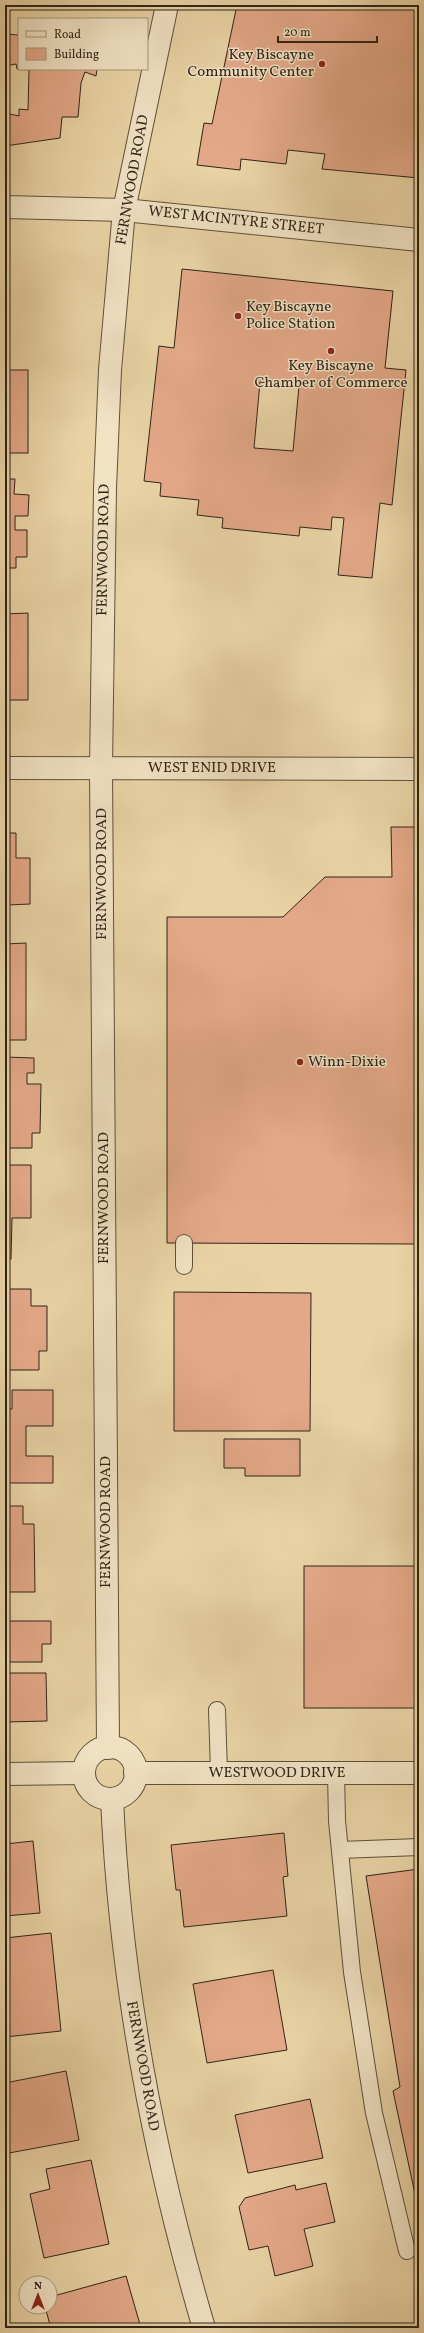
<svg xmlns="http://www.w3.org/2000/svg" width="424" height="2333" font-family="Vollkorn,serif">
<rect width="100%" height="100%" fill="#e9d3a5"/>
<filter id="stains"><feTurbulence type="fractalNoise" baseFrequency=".005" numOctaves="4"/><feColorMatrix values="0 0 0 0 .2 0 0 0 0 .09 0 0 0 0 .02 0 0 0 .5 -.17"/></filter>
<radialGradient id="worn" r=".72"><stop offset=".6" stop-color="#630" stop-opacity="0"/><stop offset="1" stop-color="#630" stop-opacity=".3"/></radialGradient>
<g fill="#e3a888" stroke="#2f2519" fill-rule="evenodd">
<path d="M237,5H419V178L322,169L325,154L288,150L286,164L241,159L240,170L197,165L204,123L212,124Z"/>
<path d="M5,34L19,35V69H97L96,76L85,72L81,83L78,117H62L60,138L5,146V113L19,116V109L28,110L29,70L17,69L16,64L5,66Z"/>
<path d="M182,269L393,291L385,368L406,370L392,505L380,503L372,578L338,575L344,518L332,517L331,530L300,527L299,536L222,528L223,518L197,515L199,500L160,496L161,483L144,481L159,346L174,348ZM260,382L299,386L293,451L254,448Z"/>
<rect x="5" y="370" width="23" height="83"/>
<path d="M5,479H15L14,494L29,495L28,516H15V530H27V557H16V568H5Z"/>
<path d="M28,613V700H5V614Z"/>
<path d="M391,827H419V1388H415V1244L167,1243V917H283L325,877H392Z"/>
<path d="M5,833H16V858H30V904L8,905V921H5Z"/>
<path d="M26,943V1040H5V944Z"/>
<path d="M5,1057L34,1058V1073H27V1084H41L40,1133H32V1148H5Z"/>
<path d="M5,1165H31V1218H12L11,1259H5Z"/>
<path d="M5,1289H31V1306H47V1351H39V1370H5Z"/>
<path d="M174,1292L311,1293L310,1431H174Z"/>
<path d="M12,1390H53V1426H26V1456H53V1483H5V1409H12Z"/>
<path d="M224,1439H300V1476H245V1468H224Z"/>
<path d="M5,1506H23V1524H34L35,1592H5Z"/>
<rect x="304" y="1566" width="115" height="142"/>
<path d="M5,1621H51V1644H42V1662H5Z"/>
<path d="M5,1673H46L47,1721L5,1722Z"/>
<path d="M284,1833L288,1876L283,1877L287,1916L184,1927L180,1890H176L171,1845Z"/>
<path d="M33,1841L40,1913L5,1916V1844Z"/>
<path d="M419,1869V2213L393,2091L400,2087L366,1876Z"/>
<path d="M51,1933L61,2031L5,2037V1938Z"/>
<path d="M273,1970L287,2050L207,2063L193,1984Z"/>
<path d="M66,2071L79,2140L9,2153L5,2130V2110L9,2109L5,2083Z"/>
<path d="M310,2099L323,2158L248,2173L235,2115Z"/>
<path d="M91,2160L109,2244L44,2258L30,2194L50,2189L46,2169Z"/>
<path d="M326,2183L335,2222L304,2229L313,2266L275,2276L268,2246L249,2250L239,2207L245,2198L295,2185L296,2190Z"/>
<path d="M126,2276L141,2328H51L45,2307H50V2297Z"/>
</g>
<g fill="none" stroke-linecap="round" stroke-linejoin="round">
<g stroke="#5e503c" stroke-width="18">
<g id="service">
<path d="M184,1243V1266"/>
<path d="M217,1710L219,1773"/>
<path d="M336,1773L337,1821L352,1972L374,2113L407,2251"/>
<path d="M340,1850L419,1847"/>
</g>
</g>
<g stroke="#5e503c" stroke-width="24">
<g id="minor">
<path d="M5,207L124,210L419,240"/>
<path d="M5,768L419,769"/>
<circle cx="110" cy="1773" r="26"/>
<path d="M108,1748L101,768L105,488L110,370L124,210L167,5"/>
<path d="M135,1773H419"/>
<path d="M5,1774L84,1773"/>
<path d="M112,1799C120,1979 153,2155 204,2328"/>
</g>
</g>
<use href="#service" stroke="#f1e2c4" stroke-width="16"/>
<use href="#minor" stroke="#f1e2c4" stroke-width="22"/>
</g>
<g fill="#8f2418" stroke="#f1e2c4" stroke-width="1.5">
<circle cx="322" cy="64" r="4"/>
<circle cx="238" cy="316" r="4"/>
<circle cx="331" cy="351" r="4"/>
<circle cx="300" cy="1062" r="4"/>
</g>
<g text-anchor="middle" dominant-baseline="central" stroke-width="3" stroke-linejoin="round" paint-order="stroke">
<g font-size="15" fill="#2f2519" stroke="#f1e2c4" text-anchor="start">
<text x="314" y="55" text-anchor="end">Key Biscayne<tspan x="314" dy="17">Community Center</tspan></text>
<text x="246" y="307">Key Biscayne<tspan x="246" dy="17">Police Station</tspan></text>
<text x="331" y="366" text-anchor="middle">Key Biscayne<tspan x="331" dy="17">Chamber of Commerce</tspan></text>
<text x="308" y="1062">Winn-Dixie</text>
</g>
<g font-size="15" fill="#2f2519" stroke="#f1e2c4">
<text transform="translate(133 180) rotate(-80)">FERNWOOD ROAD</text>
<text transform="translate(236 221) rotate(6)">WEST MCINTYRE STREET</text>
<text transform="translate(104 550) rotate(-89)">FERNWOOD ROAD</text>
<text x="212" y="768">WEST ENID DRIVE</text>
<text transform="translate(102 874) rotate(-90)">FERNWOOD ROAD</text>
<text transform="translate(104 1198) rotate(-90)">FERNWOOD ROAD</text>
<text transform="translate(106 1522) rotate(-90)">FERNWOOD ROAD</text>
<text x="277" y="1773">WESTWOOD DRIVE</text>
<text transform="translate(142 2066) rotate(80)">FERNWOOD ROAD</text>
</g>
</g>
<rect width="424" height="2333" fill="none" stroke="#e9d3a5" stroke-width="20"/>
<rect x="6" y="6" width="412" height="2321" fill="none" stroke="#2f2519" stroke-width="2"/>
<rect x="10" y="10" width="404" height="2313" fill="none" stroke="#2f2519"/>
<rect x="18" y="18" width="130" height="52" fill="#f1e2c4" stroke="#a39680"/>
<rect x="26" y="31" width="20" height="6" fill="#f1e2c4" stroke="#a39680"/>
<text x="54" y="38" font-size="12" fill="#2f2519">Road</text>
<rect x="26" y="48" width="20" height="12" fill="#e3a888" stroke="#a39680"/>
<text x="54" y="58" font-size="12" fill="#2f2519">Building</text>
<g transform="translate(38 2295)"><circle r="19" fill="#f1e2c4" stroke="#a39680"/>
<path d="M0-3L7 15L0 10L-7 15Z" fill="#8f2418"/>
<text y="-6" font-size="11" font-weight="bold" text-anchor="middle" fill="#2f2519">N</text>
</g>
<path d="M278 36v6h99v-6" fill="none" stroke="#2f2519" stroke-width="2"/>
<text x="284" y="36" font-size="12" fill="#2f2519" stroke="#f1e2c4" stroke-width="3" paint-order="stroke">20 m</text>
<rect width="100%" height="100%" filter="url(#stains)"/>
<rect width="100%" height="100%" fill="url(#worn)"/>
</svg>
